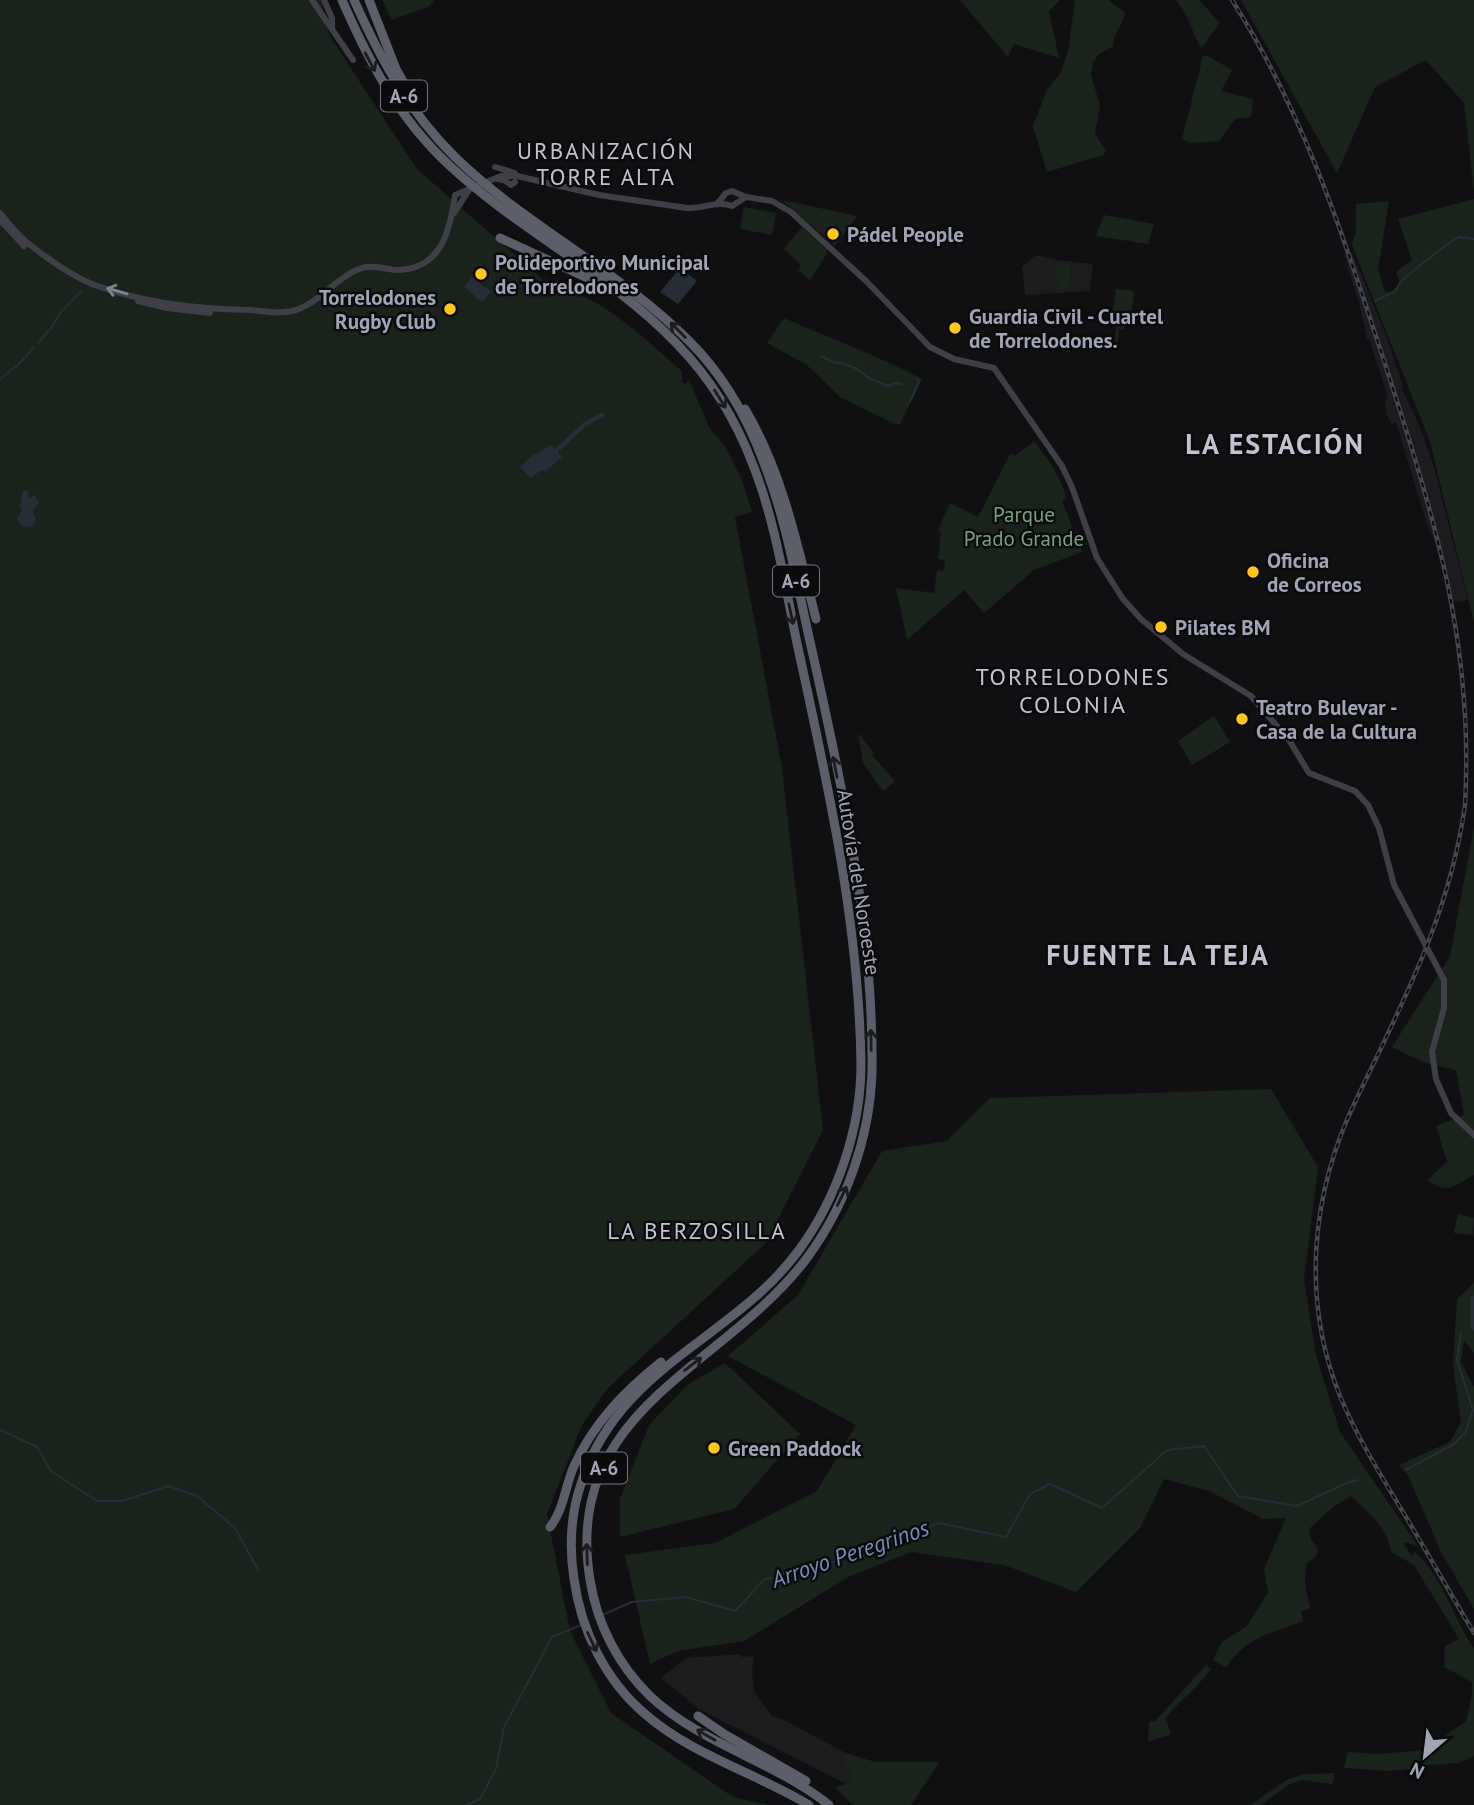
<svg xmlns="http://www.w3.org/2000/svg" width="1474" height="1805" font-family="'PT Sans',sans-serif">
<rect width="100%" height="100%" fill="#101012"/>
<g fill="#1c1c1f">
<path d="M1352,252L1385,333L1403,386L1402,389L1421,429L1434,468L1468,600L1451,603L1442,561L1425,518L1396,422L1391,424L1387,415L1385,402L1388,398L1369,339H1367L1359,303L1344,254Z"/>
<path d="M1036,255L1058,260L1093,264L1090,291L1025,295L1022,267Z"/>
<path d="M741,1654V1657L754,1656L752,1673L755,1693L772,1716L784,1720L846,1753L843,1760L852,1776L846,1784L699,1709L661,1678L686,1658Z"/>
</g>
<g fill="#1a221c">
<path d="M0,0H321L329,35L417,169L556,291C594,287 653,347 682,371V382L685,384L689,380L710,429L725,446L742,480L752,512L735,517L782,768L823,1130L766,1243L608,1388L582,1425L547,1514L570,1631L611,1713L733,1797L769,1805H0Z"/>
<path d="M382,0H434L430,6L392,20Z"/>
<path d="M960,0H1060L1049,11L1059,58L1014,44L1008,57Z"/>
<path d="M1075,0H1109L1125,13C1123,26 1114,31 1113,47L1099,54L1093,62L1091,74L1100,106L1095,134L1106,151L1103,155L1047,172L1033,126L1047,90L1060,74L1068,51Z"/>
<path d="M1176,0H1199L1220,23L1203,46L1200,47C1192,31 1188,14 1176,0Z"/>
<path d="M1241,0H1474V193L1464,103L1426,60L1375,87L1337,173Z"/>
<path d="M1206,55L1232,70L1221,91L1253,99L1251,117L1235,119L1219,141L1191,143L1182,139L1203,56Z"/>
<path d="M1474,199V622L1430,442L1352,245L1356,232V204L1389,201L1378,270L1385,292L1393,293L1399,281L1396,272L1412,260L1398,219Z"/>
<path d="M782,200L857,216L835,246Z"/>
<path d="M744,207L776,213L772,235L740,229Z"/>
<path d="M1104,215L1154,224L1148,244L1096,236Z"/>
<path d="M802,227L827,250L826,255L810,280L798,270L801,265L784,249Z"/>
<path d="M1070,261L1071,289L1060,290V285H1057L1055,263Z"/>
<path d="M1116,289L1134,291L1131,317H1126L1124,330L1119,329L1118,342H1115L1116,316L1112,315Z"/>
<path d="M784,318C830,338 878,356 922,379L900,424L897,425L840,397L807,365L767,343Z"/>
<path d="M1034,441C1046,457 1062,477 1066,498L1062,501L1082,552L1034,570L984,613L964,590L907,640L896,588L934,593L937,570L944,571L945,560L938,559L941,533L938,529L950,503L978,517L1010,454L1016,455Z"/>
<path d="M1214,716L1230,742L1192,765L1178,741Z"/>
<path d="M858,733L874,753L872,755L895,781L883,791L863,763Z"/>
<path d="M1474,826V1175C1454,1186 1447,1195 1427,1180L1447,1162L1436,1126L1464,1115L1456,1070L1425,1063L1392,1047L1450,956Z"/>
<path d="M1271,1089L1318,1167L1304,1279L1316,1355L1340,1432L1418,1546L1403,1542L1411,1556L1415,1552C1444,1578 1452,1617 1474,1648V1756L1459,1763L1427,1765L1416,1769L1386,1771L1344,1768L1348,1752L1379,1754L1425,1750L1466,1721L1472,1694V1682L1444,1667L1445,1646L1459,1639L1414,1565L1391,1552C1387,1527 1369,1513 1351,1496L1333,1507L1309,1529L1311,1539L1318,1550L1315,1558L1307,1563C1303,1579 1306,1592 1310,1608L1301,1612L1303,1621C1272,1633 1244,1638 1226,1668L1213,1660L1222,1642L1247,1626L1268,1592L1264,1569L1286,1518L1263,1519L1209,1491L1164,1479L1140,1528L1076,1592L1004,1565L912,1552L850,1576L744,1641L678,1651L650,1664L625,1555L715,1543L817,1491L856,1425L728,1356L798,1295L882,1151L947,1141L990,1098Z"/>
<path d="M1458,1214L1474,1218L1473,1235L1454,1233Z"/>
<path d="M1474,1283V1353L1464,1340L1461,1362L1474,1387V1609L1441,1552L1408,1475L1399,1465L1450,1442L1461,1422L1453,1365L1457,1299Z"/>
<path d="M725,1363L800,1434L734,1509L620,1537V1499L649,1425L687,1385Z"/>
<path d="M1206,1665L1211,1669C1198,1687 1180,1700 1166,1718L1171,1734L1148,1742L1149,1721H1155Z"/>
<path d="M846,1753L875,1762H938V1764L911,1805H853L835,1787L846,1784L852,1776L843,1760Z"/>
<path d="M1335,1773L1332,1784L1303,1780L1290,1784L1261,1805H1250L1288,1779L1305,1774Z"/>
</g>
<g fill="#262d37">
<path d="M680,268L697,281L678,304L660,292Z"/>
<path d="M472,277L491,292L482,302L464,287Z"/>
<path d="M551,445L562,457L546,471H540L531,478L520,467L532,456Z"/>
<path d="M23,490L29,492L28,496L31,498L34,494L39,503L33,511L36,520L32,527L21,526L17,518L22,511L20,506Z"/>
</g>
<g fill="none" stroke-linecap="round" stroke-linejoin="round">
<g stroke="#262d37" stroke-width="2">
<path d="M1375,301L1395,291L1402,280L1446,245L1459,237L1474,239"/>
<path d="M38,343L52,327L60,313L81,291"/>
<path d="M821,356L835,363H842L857,369L867,377L888,386L895,383L902,384"/>
<path d="M0,379L18,365L33,348"/>
<path d="M910,401L919,382L917,378"/>
<path d="M0,1430L37,1447L51,1471L97,1501H122L168,1486L197,1496L235,1528L258,1570"/>
<path d="M1406,1470L1454,1444L1466,1431L1473,1410L1457,1360L1461,1333"/>
<path d="M602,1615L632,1602L686,1597L735,1611L765,1579L798,1575L939,1523L1006,1537L1030,1494L1050,1484L1102,1508L1167,1450L1204,1446L1238,1496L1297,1506L1349,1482L1358,1480"/>
<path d="M466,1805L480,1799L496,1769L504,1727L552,1637L581,1625"/>
</g>
<path stroke="#262d37" stroke-width="4.5" d="M556,451L585,424L602,415"/>
<path stroke="#262d37" stroke-width="7" d="M1474,1299V1327"/>
<g stroke="#3f4047" stroke-width="6">
<path d="M312,0L353,60"/>
<path d="M324,0L332,18V28"/>
<path d="M495,167L515,173"/>
<path d="M497,179L504,180L511,185L515,182"/>
<path d="M717,204L726,193L732,191L746,197L772,201L791,212L866,281L930,347L954,359L994,368L1062,466L1072,487L1097,558L1123,599L1141,619L1183,654L1251,696L1289,740L1309,773L1355,791L1368,805L1379,828L1394,885L1444,980V1008L1432,1052L1436,1079L1451,1113L1474,1135"/>
<path d="M0,213C9,224 18,236 29,244C48,259 70,275 92,284C142,303 197,309 250,310C263,311 279,314 292,311C318,305 335,278 359,269C371,264 384,269 396,270C442,270 450,230 455,195L501,176H517L599,195L687,208C702,209 718,200 732,206L746,197"/>
<path d="M454,213L469,190"/>
<path d="M0,220L24,246"/>
<path d="M138,301L167,308L210,313"/>
</g>
<g stroke="#5c5f69" stroke-width="9">
<path d="M342,0C369,62 399,119 450,166C520,231 610,274 677,344C710,378 736,420 753,465C776,523 785,587 798,648C828,785 859,923 861,1064C861,1129 837,1198 799,1250C733,1340 620,1365 582,1481C571,1512 569,1547 574,1579C581,1630 605,1680 645,1714C692,1755 756,1773 809,1805"/>
<path d="M354,0C380,58 409,112 455,157C527,227 619,270 690,342C723,375 748,419 764,463C787,522 797,585 811,646C842,785 874,929 872,1072C870,1138 846,1205 807,1258C724,1369 562,1407 590,1580C597,1624 618,1665 650,1696C702,1745 774,1761 829,1805"/>
<path d="M369,0L396,69L410,94"/>
<path d="M500,238L594,281"/>
<path d="M745,409C783,473 798,548 816,619"/>
<path d="M550,1527C564,1510 565,1486 574,1466C594,1422 625,1391 661,1362"/>
<path d="M698,1716L724,1734L806,1781"/>
</g>
<g stroke="#46474e" stroke-width="4.5">
<path id="rail" d="M1232,0C1307,118 1344,239 1387,370C1435,519 1474,645 1465,805C1450,914 1403,1002 1356,1100C1311,1193 1301,1299 1340,1396C1357,1437 1380,1474 1403,1512C1427,1552 1450,1593 1474,1633"/>
</g>
<use href="#rail" stroke="#0b0b0d" stroke-width="2" stroke-dasharray="5" stroke-linecap="butt"/>
</g>
<defs><path id="oneway-shaft" d="M-6 0H5M1.5-3L5.5 0L1.5 3" fill="none" stroke-width="1.6" stroke-linecap="round" stroke-linejoin="round" transform="scale(1.75)"/></defs>
<g stroke="#1b1c1f">
<use href="#oneway-shaft" transform="translate(370 62) rotate(62)"/>
<use href="#oneway-shaft" transform="translate(678 330) rotate(-135)"/>
<use href="#oneway-shaft" transform="translate(720 399) rotate(58)"/>
<use href="#oneway-shaft" transform="translate(791 614) rotate(78)"/>
<use href="#oneway-shaft" transform="translate(835 767) rotate(-101)"/>
<use href="#oneway-shaft" transform="translate(871 1040) rotate(-91)"/>
<use href="#oneway-shaft" transform="translate(842 1196) rotate(-64)"/>
<use href="#oneway-shaft" transform="translate(693 1364) rotate(-38)"/>
<use href="#oneway-shaft" transform="translate(587 1554) rotate(-92)"/>
<use href="#oneway-shaft" transform="translate(592 1642) rotate(65)"/>
<use href="#oneway-shaft" transform="translate(706 1735) rotate(-150)"/>
</g>
<use stroke="#7e818e" href="#oneway-shaft" transform="translate(117 291) rotate(-164)"/>
<g fill="#ffc71b" stroke="#0b0b0d" stroke-width="2.5">
<circle cx="833" cy="234" r="7"/>
<circle cx="481" cy="274" r="7"/>
<circle cx="450" cy="309" r="7"/>
<circle cx="955" cy="328" r="7"/>
<circle cx="1253" cy="572" r="7"/>
<circle cx="1161" cy="627" r="7"/>
<circle cx="1242" cy="719" r="7"/>
<circle cx="714" cy="1448" r="7"/>
</g>
<g text-anchor="middle" dominant-baseline="central" stroke-width="5" stroke-linejoin="round" paint-order="stroke">
<g fill="#0b0b0d" stroke="#737682" stroke-width="2">
<rect x="381" y="80.5" width="46" height="31" rx="5"/>
<rect x="773" y="565.5" width="46" height="31" rx="5"/>
<rect x="581" y="1452.5" width="46" height="31" rx="5"/>
</g>
<g font-size="19" font-weight="bold" fill="#a0a4b4">
<text x="404" y="96">A-6</text>
<text x="796" y="581">A-6</text>
<text x="604" y="1468">A-6</text>
</g>
<g font-size="21" font-weight="bold" fill="#a0a4b4" stroke="#0b0b0d" text-anchor="start">
<text x="847" y="234">Pádel People</text>
<text x="495" y="262">Polideportivo Municipal<tspan x="495" dy="24">de Torrelodones</tspan></text>
<text x="436" y="297" text-anchor="end">Torrelodones<tspan x="436" dy="24">Rugby Club</tspan></text>
<text x="969" y="316">Guardia Civil - Cuartel<tspan x="969" dy="24">de Torrelodones.</tspan></text>
<text x="1267" y="560">Oficina<tspan x="1267" dy="24">de Correos</tspan></text>
<text x="1175" y="627">Pilates BM</text>
<text x="1256" y="707">Teatro Bulevar -<tspan x="1256" dy="24">Casa de la Cultura</tspan></text>
<text x="728" y="1448">Green Paddock</text>
</g>
<g font-size="21" fill="#74a27b" stroke="#0b0b0d">
<text x="1024" y="514">Parque<tspan x="1024" dy="24">Prado Grande</tspan></text>
</g>
<g font-size="21" fill="#a0a4b4" stroke="#0b0b0d">
<text transform="translate(859 882) rotate(81)">Autovía del Noroeste</text>
</g>
<g font-size="23" letter-spacing="2" fill="#c1c4d0" stroke="#0b0b0d">
<text x="606" y="150">URBANIZACIÓN<tspan x="606" dy="26">TORRE ALTA</tspan></text>
<text x="697" y="1230">LA BERZOSILLA</text>
</g>
<g font-size="23" font-style="italic" fill="#728fb4" stroke="#0b0b0d">
<text transform="translate(850 1553) rotate(-19)">Arroyo Peregrinos</text>
</g>
<g font-size="24" letter-spacing="2" fill="#c1c4d0" stroke="#0b0b0d">
<text x="1073" y="676">TORRELODONES<tspan x="1073" dy="28">COLONIA</tspan></text>
</g>
<g font-size="28" font-weight="bold" letter-spacing="2" fill="#c1c4d0" stroke="#0b0b0d">
<text x="1275" y="443">LA ESTACIÓN</text>
<text x="1158" y="954">FUENTE LA TEJA</text>
</g>
</g>
<g transform="translate(1425 1756) rotate(208)" stroke="#0b0b0d" stroke-width="5" paint-order="stroke">
<path d="M0-5L12 26L0 18L-12 26Z" fill="#a0a4b4"/>
<text y="-10" font-size="19" font-weight="bold" text-anchor="middle" fill="#a0a4b4">N</text>
</g>
</svg>
